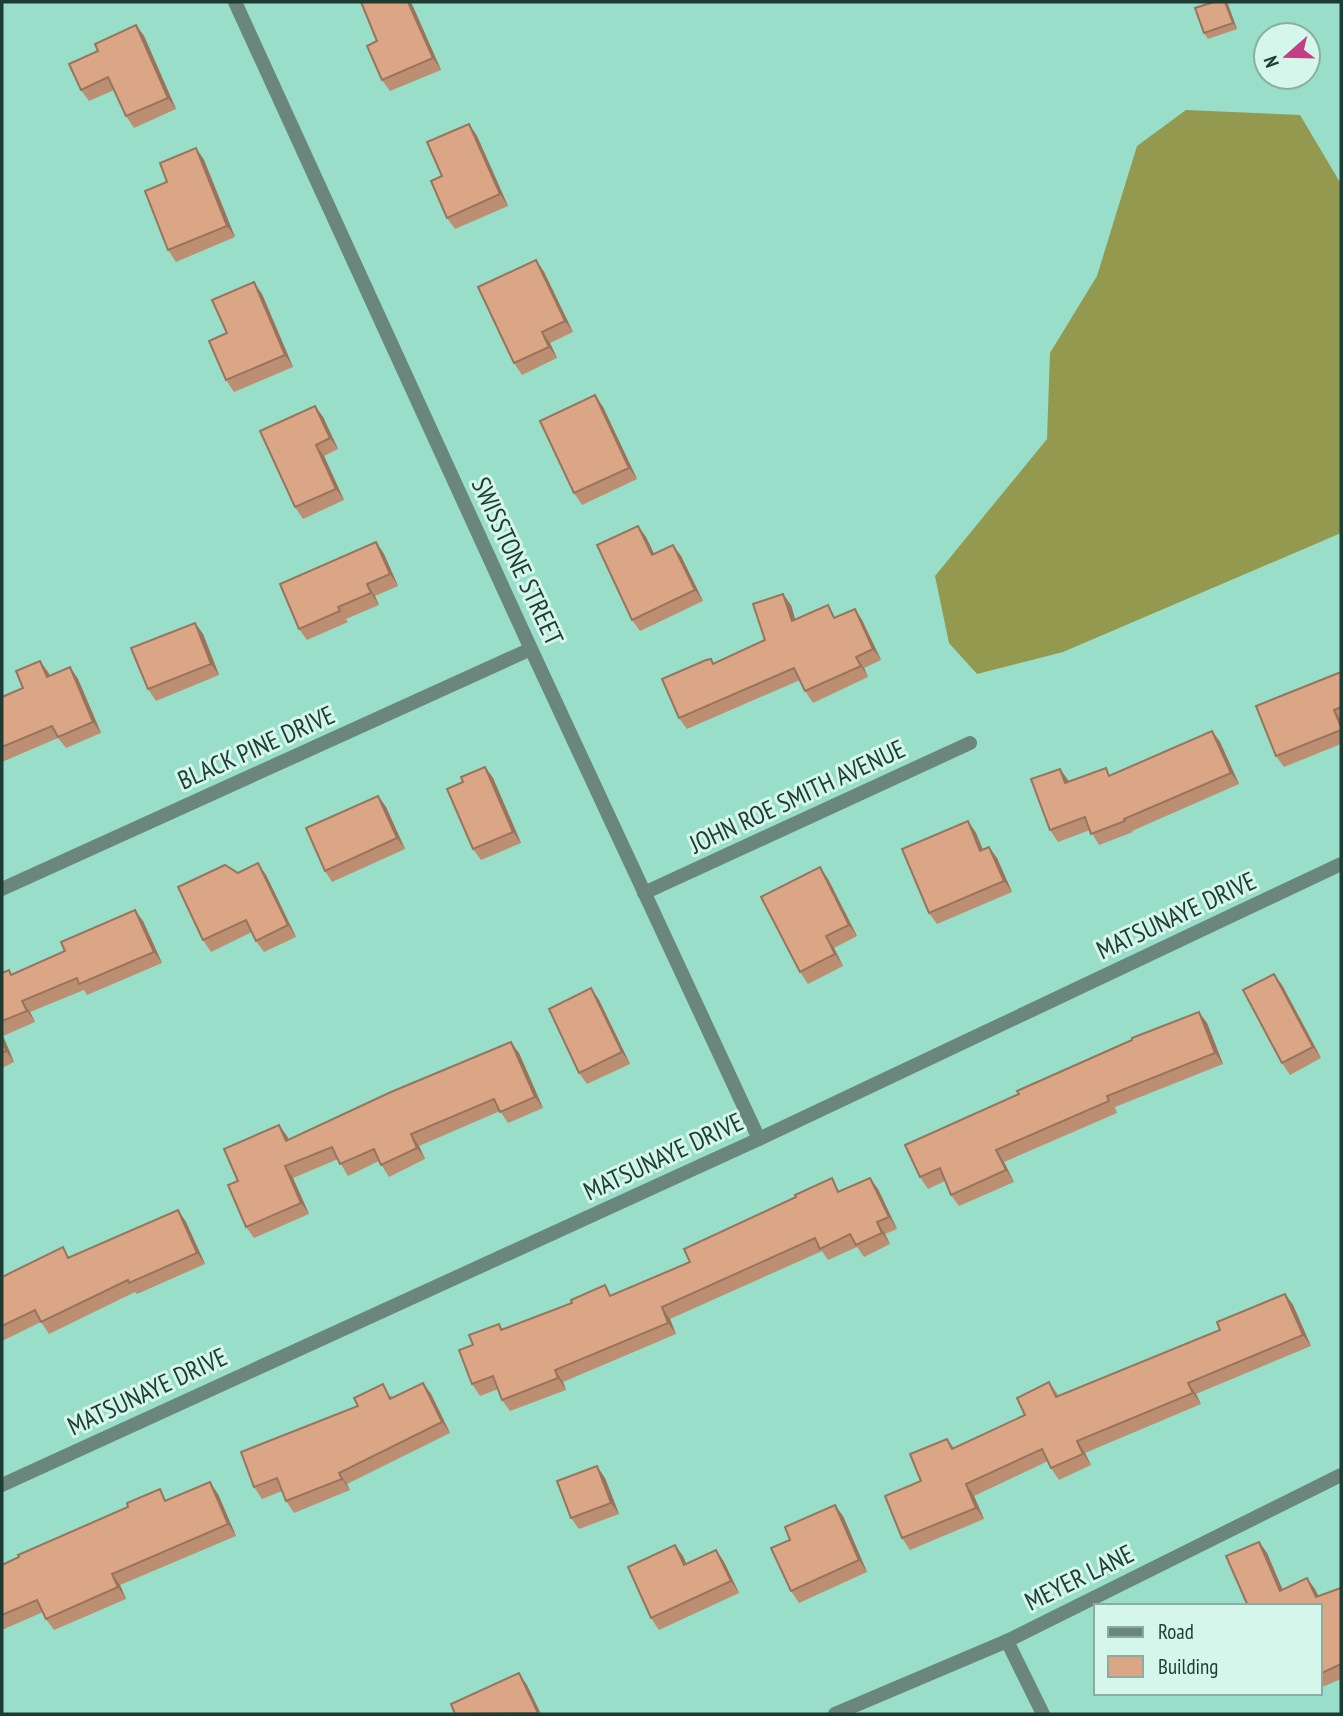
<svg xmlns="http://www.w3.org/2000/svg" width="1343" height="1716" font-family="'PT Sans Narrow',sans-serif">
<rect width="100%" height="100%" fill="#98dec8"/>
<path fill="#93994f" d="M1186,110L1300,115L1341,184V533L1063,652L977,674L949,643L935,576L1047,439L1050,353L1097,276L1137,146Z"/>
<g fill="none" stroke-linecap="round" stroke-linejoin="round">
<g stroke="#6a867d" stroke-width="14">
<path d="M235,2L531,649L759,1139"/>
<path d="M2,889L531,649"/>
<path d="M644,893L970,743"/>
<path d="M2,1485L759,1139L1341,864"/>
<path d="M1007,1641L1043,1714"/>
<path d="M835,1714L1007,1641L1341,1475"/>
</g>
</g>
<g fill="#bc8f72">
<path d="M411,2L441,70L390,91L382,80L377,41Z"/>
<path d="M1214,2H1226L1237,29L1208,39L1204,33Z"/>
<path d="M136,25L144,36L176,109L134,128L126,116L114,90L89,101L81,90L98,51Z"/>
<path d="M469,124L477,136L508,206L455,229L447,218L442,176Z"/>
<path d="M196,148L204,160L235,237L176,262L168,250L167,182Z"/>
<path d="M536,260L544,272L573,332L550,343L557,358L522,375L514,363Z"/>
<path d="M262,294L293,367L234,392L226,380Z"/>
<path d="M595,395L603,407L637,479L582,505L574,493Z"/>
<path d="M315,406L323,417L338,449L324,456L344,500L303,519L295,507Z"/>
<path d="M638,526L646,537L654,554L673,545L681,556L703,601L640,631L632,620Z"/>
<path d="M376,542L384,554L398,586L375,596L379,605L346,619L348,622L307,640L299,629Z"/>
<path d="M791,605L795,619L836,617L855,609L862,620L881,660L864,668L868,677L813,703L805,691L800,680L687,729L679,718L711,659L714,664L765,640Z"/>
<path d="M195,623L203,634L219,675L156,701L148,689Z"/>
<path d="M70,667L78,679L101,733L66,748L58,738L2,762V697L23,688L48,672L50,676Z"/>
<path d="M1341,672V744L1284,767L1276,756Z"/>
<path d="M1212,731L1220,742L1239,784L1132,831L1133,832L1099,845L1090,830L1058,842L1050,830L1060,769L1069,782L1111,775Z"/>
<path d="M485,767L493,778L521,843L481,860L473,849L463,782Z"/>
<path d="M378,796L386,807L405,849L332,882L325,871Z"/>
<path d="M968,821L976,833L983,850L997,858L1012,892L937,924L929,913Z"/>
<path d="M238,873L266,875L296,937L264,952L256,941L252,932L211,952L203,940Z"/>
<path d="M828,879L857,936L834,948L843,966L808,984L800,972Z"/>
<path d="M143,921L162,963L87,995L84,990L30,1012L35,1022L3,1036L14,1062L2,1068V973L9,970L12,975Z"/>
<path d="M1282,985L1321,1058L1290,1075L1282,1063Z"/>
<path d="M591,988L599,1000L630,1064L587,1084L579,1073Z"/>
<path d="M1207,1023L1223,1064L1115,1107L1117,1113L1004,1162L1014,1182L959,1206L951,1195L945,1181L928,1189L920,1177Z"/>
<path d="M519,1053L543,1108L508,1123L500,1111L419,1146L425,1159L389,1177L379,1161L348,1176L338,1159L293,1178L309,1214L254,1238L246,1227L238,1181L287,1136L289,1140Z"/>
<path d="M878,1189L897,1229L885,1234L890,1244L864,1257L857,1247L828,1260L822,1251L670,1319L676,1334L563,1382L566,1390L510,1411L502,1400L498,1389L480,1396L472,1384L473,1345L499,1324L503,1329L612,1295L690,1262L841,1191Z"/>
<path d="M178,1210L186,1222L205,1264L137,1294L135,1292L49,1334L41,1322L2,1341V1277L70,1258Z"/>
<path d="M1285,1294L1293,1305L1311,1346L1196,1394L1201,1404L1085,1453L1091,1465L1059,1480L1051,1468L1048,1461L974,1496L984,1519L910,1550L902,1538L921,1481L947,1439L954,1448L1025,1415L1049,1382L1059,1396L1220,1330Z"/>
<path d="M423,1383L431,1394L450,1433L347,1484L350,1490L294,1513L286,1501L282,1491L262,1499L254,1487L391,1395L392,1398Z"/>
<path d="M605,1478L619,1514L579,1529L571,1518Z"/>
<path d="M218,1494L236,1536L120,1585L126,1599L54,1630L46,1619L43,1612L2,1630V1565L168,1500Z"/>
<path d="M843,1516L867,1572L799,1603L791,1591Z"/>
<path d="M1259,1542L1267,1553L1282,1590L1315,1589L1318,1596L1341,1588V1679L1320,1688V1606H1248Z"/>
<path d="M716,1550L724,1562L739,1593L659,1630L651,1618L683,1556L686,1564Z"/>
</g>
<g fill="#99745d">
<path d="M408,2H411L441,70L433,58Z"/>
<path d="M1225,2L1228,4L1237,29L1233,23Z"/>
<path d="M136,25L144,36L176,109L168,98Z"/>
<path d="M469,124L477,136L508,206L500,194Z"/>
<path d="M196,148L204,160L235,237L227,226Z"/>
<path d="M536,260L544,272L573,332L565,321Z"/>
<path d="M254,282L262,294L293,367L285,355Z"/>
<path d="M542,332L550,343L557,358L549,347Z"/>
<path d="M595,395L603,407L637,479L629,468Z"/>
<path d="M315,406L323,417L338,449L330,438Z"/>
<path d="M316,445L324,456L344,500L336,489Z"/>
<path d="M638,526L646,537L660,566L652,555Z"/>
<path d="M376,542L384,554L398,586L390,574Z"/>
<path d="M673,545L681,556L703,601L695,590Z"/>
<path d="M367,584L375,596L379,605L371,593Z"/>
<path d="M783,594L791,605L799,632L792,621Z"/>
<path d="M855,609L862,620L881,660L873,649Z"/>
<path d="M195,623L203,634L219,675L211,664Z"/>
<path d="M856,657L864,668L868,677L861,666Z"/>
<path d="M40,661L48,672L55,688L47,677Z"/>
<path d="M70,667L78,679L101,733L93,722Z"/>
<path d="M1334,710L1341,719V727Z"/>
<path d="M1212,731L1220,742L1239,784L1231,773Z"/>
<path d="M485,767L493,778L521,843L513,832Z"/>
<path d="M1060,769L1068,780L1073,794L1065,783Z"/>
<path d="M378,796L386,807L405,849L397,838Z"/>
<path d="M968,821L976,833L988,862L980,851Z"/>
<path d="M989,847L997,858L1012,892L1004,881Z"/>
<path d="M258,863L266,875L296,937L288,925Z"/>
<path d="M820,867L828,879L857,936L849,925Z"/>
<path d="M135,910L143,921L162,963L154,952Z"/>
<path d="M826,936L834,948L843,966L835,954Z"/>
<path d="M1274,974L1282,985L1321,1058L1313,1047Z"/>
<path d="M591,988L599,1000L630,1064L622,1052Z"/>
<path d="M22,1001L30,1012L35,1022L27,1011Z"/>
<path d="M1199,1012L1207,1023L1223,1064L1215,1053Z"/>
<path d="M2,1034L3,1036L14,1062L6,1051L2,1040Z"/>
<path d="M511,1042L519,1053L543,1108L535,1097Z"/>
<path d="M279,1125L287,1136L294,1153L286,1141Z"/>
<path d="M411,1134L419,1146L425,1159L417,1148Z"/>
<path d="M996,1150L1004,1162L1014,1182L1006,1170Z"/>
<path d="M285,1166L293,1178L309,1214L301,1203Z"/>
<path d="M870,1178L878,1189L897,1229L889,1217Z"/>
<path d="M178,1210L186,1222L205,1264L197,1253Z"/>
<path d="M877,1222L885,1234L890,1244L882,1233Z"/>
<path d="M1285,1294L1293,1305L1311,1346L1303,1335Z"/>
<path d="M662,1307L670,1319L676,1334L668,1323Z"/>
<path d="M555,1370L563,1382L566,1390L558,1378Z"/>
<path d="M423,1383L431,1394L450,1433L442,1422Z"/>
<path d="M1188,1383L1196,1394L1201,1404L1193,1393Z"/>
<path d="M1077,1441L1085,1453L1091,1465L1083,1454Z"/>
<path d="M597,1466L605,1478L619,1514L611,1503Z"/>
<path d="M339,1473L347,1484L350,1490L342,1479Z"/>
<path d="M210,1482L218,1494L236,1536L228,1524Z"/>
<path d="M966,1484L974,1496L984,1519L976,1508Z"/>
<path d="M835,1505L843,1516L867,1572L859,1560Z"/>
<path d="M1259,1542L1267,1553L1288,1602L1280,1591Z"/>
<path d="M675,1545L683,1556L692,1577L684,1565Z"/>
<path d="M716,1550L724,1562L739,1593L731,1581Z"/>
<path d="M112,1574L120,1585L126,1599L118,1587Z"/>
<path d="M1307,1578L1315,1589L1324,1608L1316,1597Z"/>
<path d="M519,1673L527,1685L541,1714H538Z"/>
</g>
<g fill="#dba685" stroke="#99745d" stroke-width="2">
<path d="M361,2H408L433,58L382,80L367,46L377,41Z"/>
<path d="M1214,2H1225L1233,23L1204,33L1195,8Z"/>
<path d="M136,25L168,98L126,116L108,77L81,90L69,64L98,51L95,44Z"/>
<path d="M469,124L500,194L447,218L431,181L442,176L427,142Z"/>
<path d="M196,148L227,226L168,250L145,191L167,182L160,163Z"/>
<path d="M536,260L565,321L542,332L549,347L514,363L478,287Z"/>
<path d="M254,282L285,355L226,380L209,341L227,333L212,300Z"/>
<path d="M595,395L629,468L574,493L540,421Z"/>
<path d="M315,406L330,438L316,445L336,489L295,507L260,431Z"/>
<path d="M638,526L652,555L673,545L695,590L632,620L597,545Z"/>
<path d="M376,542L390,574L367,584L371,593L338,607L340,611L299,629L280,584Z"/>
<path d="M783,594L792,621L828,605L834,618L855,609L873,649L856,657L861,666L805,691L794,668L679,718L662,679L706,660L711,659L713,664L765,640L753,604Z"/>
<path d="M195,623L211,664L148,689L131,648Z"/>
<path d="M40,661L47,677L70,667L93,722L58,737L52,726L2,747V697L23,688L16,671Z"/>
<path d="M1341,672V707L1334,710L1341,727V730L1276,756L1256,706Z"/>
<path d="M1212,731L1231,773L1124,819L1125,821L1091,834L1085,817L1050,830L1031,779L1060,769L1065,783L1106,768L1109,776Z"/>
<path d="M485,767L513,832L473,849L447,789L463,782L461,777Z"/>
<path d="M378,796L397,838L325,871L306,828Z"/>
<path d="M968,821L980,851L989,847L1004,881L929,913L902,849Z"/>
<path d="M258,863L288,925L256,941L246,920L203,940L178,887L225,865L238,873Z"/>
<path d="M820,867L849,925L826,936L835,954L800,972L761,897Z"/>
<path d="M135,910L154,952L79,984L77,978L22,1001L27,1011L2,1021V973L9,970L11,975L65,951L61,942Z"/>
<path d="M1274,974L1313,1047L1282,1063L1243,990Z"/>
<path d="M591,988L622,1052L579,1073L549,1009Z"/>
<path d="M1199,1012L1215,1053L1107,1096L1109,1101L996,1150L1006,1170L951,1195L940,1168L920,1177L905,1145L1019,1094L1017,1091L1132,1040V1038Z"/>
<path d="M2,1040L6,1051L2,1053Z"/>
<path d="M511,1042L535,1097L500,1112L494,1099L411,1134L417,1148L381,1165L374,1149L340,1164L332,1147L285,1166L301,1203L246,1227L228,1185L238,1181L224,1149L279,1125L286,1141L391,1092Z"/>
<path d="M832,1178L838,1192L870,1178L889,1217L877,1222L882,1233L856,1245L850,1234L820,1249L815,1238L662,1307L668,1323L555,1370L558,1378L502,1400L493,1376L472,1384L459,1350L473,1345L469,1335L499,1324L501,1330L572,1303L571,1300L605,1285L610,1296L690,1262L684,1249L796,1197L795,1195Z"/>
<path d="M178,1210L197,1253L129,1283L128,1280L41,1322L35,1310L2,1326V1277L63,1247L68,1258Z"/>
<path d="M1285,1294L1303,1335L1188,1383L1193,1393L1077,1441L1083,1454L1051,1468L1042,1449L966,1484L976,1508L902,1538L885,1496L921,1481L910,1454L947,1439L952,1449L1025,1415L1017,1398L1049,1382L1056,1397L1220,1330L1217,1322Z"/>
<path d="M423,1383L442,1422L339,1473L342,1479L286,1501L277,1478L254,1487L241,1452L358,1406L354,1398L383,1384L390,1399Z"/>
<path d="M597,1466L611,1503L571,1518L557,1481Z"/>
<path d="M210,1482L228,1524L112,1574L118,1587L46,1619L37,1600L2,1615V1565L19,1557L18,1555L128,1507L127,1503L160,1489L165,1501Z"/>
<path d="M835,1505L859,1560L791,1591L771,1548L790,1540L785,1527Z"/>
<path d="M1259,1542L1280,1591L1307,1578L1316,1597L1341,1588V1664L1320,1674V1606H1248L1226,1556Z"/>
<path d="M675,1545L684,1565L716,1550L731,1581L651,1618L628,1567Z"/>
<path d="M519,1673L538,1713L455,1714L451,1704Z"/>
</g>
<g text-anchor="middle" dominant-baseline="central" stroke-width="6" stroke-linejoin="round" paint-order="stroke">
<g font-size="26" fill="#1e3c33" stroke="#d5f7eb">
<text transform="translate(518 561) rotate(65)">SWISSTONE STREET</text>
<text transform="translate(256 747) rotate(-24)">BLACK PINE DRIVE</text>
<text transform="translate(797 796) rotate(-25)">JOHN ROE SMITH AVENUE</text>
<text transform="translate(1176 915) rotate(-25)">MATSUNAYE DRIVE</text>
<text transform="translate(663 1156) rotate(-25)">MATSUNAYE DRIVE</text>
<text transform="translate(147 1391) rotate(-25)">MATSUNAYE DRIVE</text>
<text transform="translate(1079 1577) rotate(-26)">MEYER LANE</text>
</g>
</g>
<rect width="1343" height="1716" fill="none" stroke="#1e3c33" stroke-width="7"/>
<rect x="1094" y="1604" width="228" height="91" fill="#d5f7eb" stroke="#8caca1" stroke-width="2"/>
<rect x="1108" y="1627" width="35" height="10" fill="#6a867d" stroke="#8caca1" stroke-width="2"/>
<text x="1158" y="1639" font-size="21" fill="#1e3c33">Road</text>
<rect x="1108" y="1656" width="35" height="21" fill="#dba685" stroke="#8caca1" stroke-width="2"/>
<text x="1158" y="1674" font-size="21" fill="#1e3c33">Building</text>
<g transform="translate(1287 56) rotate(250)"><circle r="33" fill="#d5f7eb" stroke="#8caca1" stroke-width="2"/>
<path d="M0-5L12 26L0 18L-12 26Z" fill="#c33e82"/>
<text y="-10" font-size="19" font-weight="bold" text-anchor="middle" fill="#1e3c33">N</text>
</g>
</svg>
